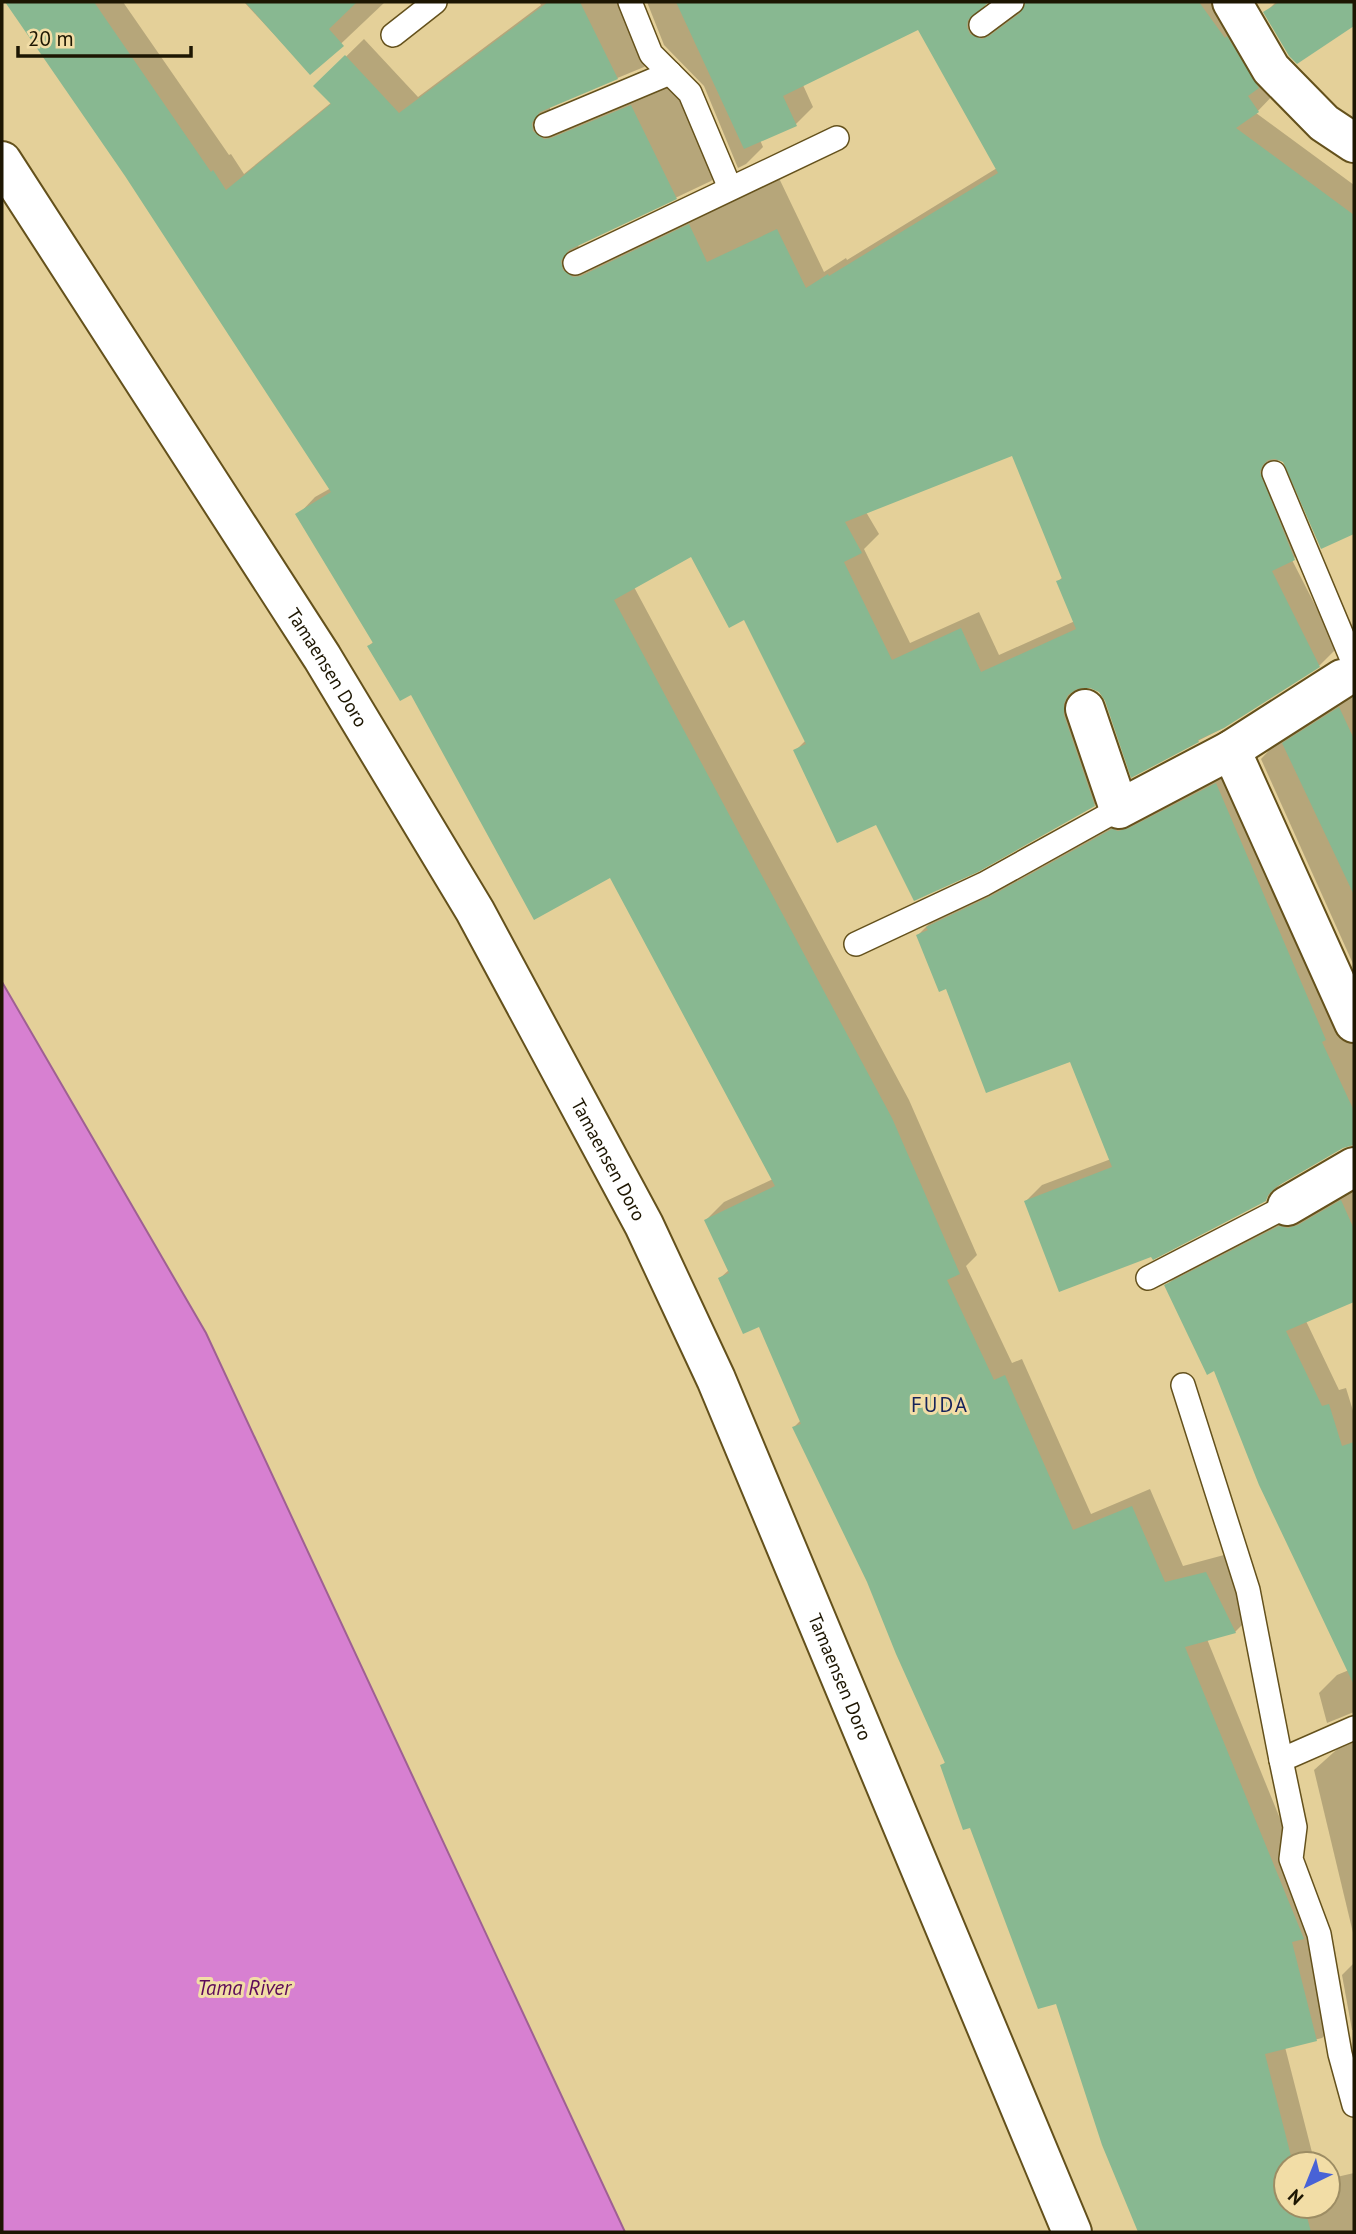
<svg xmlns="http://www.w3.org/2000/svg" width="1356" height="2234" font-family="'PT Sans',sans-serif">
<rect width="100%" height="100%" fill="#e4d099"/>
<path fill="#d780d1" stroke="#9f6093" stroke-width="2" d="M2,982L206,1333L625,2232H2Z"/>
<g fill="#0003" fill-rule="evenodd">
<path d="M7,2H123L229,155L231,154L244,174L332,102L316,86L364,39L418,97L541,5L539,2H639L655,41L662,49L644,67L550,106V113L685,73L729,163L711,181L578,244L580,252L777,174L824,272L846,258L847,260L997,168L919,27L803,85L813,107L796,124L760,140L763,147L746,164L738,168L704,86L664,45L647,2H986L984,7L988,16L1001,22L1008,19L1027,6V2H1229L1275,93L1256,113L1354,185V532L1322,547L1288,466L1277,457L1312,541L1292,560L1337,648L1320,665L1219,730L1132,775L1107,701L1100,691L1090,686L1081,687V697L1112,787L1094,805L877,823L796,750L806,740L745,618L692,555L634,587L909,1100L977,1255L966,1266L1012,1363L1022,1359L1091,1514L1150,1489L1183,1566L1224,1555L1253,1614L1235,1632L1207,1639L1324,1927L1340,2020L1322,2038L1285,2047L1315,2164H1286V2206H1328V2179L1354,2173V2232H1139L1104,2145L1057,2002L942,1766L946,1761L869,1581L794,1427L801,1420L760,1325L720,1278L730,1269L706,1220L724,1202L773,1179L611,876L412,692L369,646L374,641L298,515L315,497L331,488L151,211ZM1012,454L1063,577L1058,581L1075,621L999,655L979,612L910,643L864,549L879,534L866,512Z"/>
<path d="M244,2H385L310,73Z"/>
<path d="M1276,2H1354V24L1297,62L1265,13Z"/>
<path d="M1354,693V966L1261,759L1277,742Z"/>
<path d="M1237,765L1354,1021V1144L1342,1146L1282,1183L1265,1199L1026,1201L1042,1185L1111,1159L1071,1060L947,987L918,935L934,919L1129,814Z"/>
<path d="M1354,1186V1300L1306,1321L1339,1390L1346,1388L1354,1414V1712L1327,1723L1319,1693L1337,1675L1349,1670L1215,1369L1166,1286L1184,1268Z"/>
<path d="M1353,1735H1354V1937L1314,1770Z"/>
<path d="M1354,1963V2030H1352L1342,1975Z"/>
</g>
<g fill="#88b891" fill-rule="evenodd">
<path d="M5,2H94L211,172L213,170L226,190L331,104L313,86L345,55L399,113L548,2H580L618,79L540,112L532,123L533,131L544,139L551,138L631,105L677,199L569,250L561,261L563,270L573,277L581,276L689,224L707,262L777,229L806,288L828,274L829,276L998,173L918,30L783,96L797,126L744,149L676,2H989L968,20L967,27L970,34L982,39L989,36L1020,13L1026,2H1199L1225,38L1227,36L1259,88L1248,96L1259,112L1236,128L1354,215V534L1321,549L1283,462L1275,459L1268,460L1263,465L1260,472L1295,560L1272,571L1320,667L1224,728L1198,740L1199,742L1131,778L1105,701L1099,692L1090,688L1077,689L1068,695L1064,704V715L1095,806L978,872L914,901L876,825L837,843L793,750L806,744L744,620L729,628L691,557L614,600L892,1118L960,1274L947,1280L994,1380L1005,1375L1073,1530L1132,1506L1165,1582L1206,1572L1236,1633L1185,1647L1304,1939L1292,1942L1317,2041L1265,2054L1293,2164H1286V2206H1304L1311,2232H1138L1102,2145L1056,2004L1038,2009L970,1828L963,1830L940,1765L945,1763L896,1654L867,1582L792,1427L801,1424L759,1327L743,1334L718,1278L729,1273L704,1220L775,1186L610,878L534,920L411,695L400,701L367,646L373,643L295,514L331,492L125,176ZM1012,456L1062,579L1056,581L1076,629L981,672L961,628L892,660L844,562L862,553L845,522Z"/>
<path d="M245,2H357L329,29L344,46L310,75Z"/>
<path d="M1279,2H1354V26L1297,64L1289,56L1263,12Z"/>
<path d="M1339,707L1354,739V895L1282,743Z"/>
<path d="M1216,783L1326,1040L1322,1042L1354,1111V1145L1343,1148L1276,1187L1268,1195L1266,1201L1153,1260L1151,1257L1059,1292L1024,1201L1112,1167L1070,1062L986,1093L946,989L939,992L916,935L928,930L926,927L991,896L1112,829L1118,831L1129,828Z"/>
<path d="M1341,1200L1354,1229V1302L1286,1331L1322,1406L1329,1404L1342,1446L1354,1442V1685L1259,1485L1214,1371L1207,1375L1164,1285L1279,1226L1288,1228L1298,1225Z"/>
</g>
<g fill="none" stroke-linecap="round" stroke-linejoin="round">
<g stroke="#64511c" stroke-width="26">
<g id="service">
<path d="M630,2L651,54L690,93L730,188"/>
<path d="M981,25L1012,2"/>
<path d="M393,35L435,2"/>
<path d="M546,125L670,73"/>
<path d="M575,263L837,138"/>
<path d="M1274,473L1354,664"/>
<path d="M856,944L984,884L1119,809"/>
<path d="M1148,1278L1287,1206"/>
<path d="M1183,1385L1248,1590L1281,1760"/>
<path d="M1354,1728L1281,1760L1295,1827L1291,1859L1319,1934L1340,2054L1354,2105"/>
</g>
</g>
<g stroke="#64511c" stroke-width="42">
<g id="minor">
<path d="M1232,2L1271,69L1324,123L1354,143"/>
<path d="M1085,709L1119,809L1231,750L1342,679"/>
<path d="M1231,750L1354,1023"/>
<path d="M1287,1206L1354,1167"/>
</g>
</g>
<g stroke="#64511c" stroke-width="42">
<g id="tertiary">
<path id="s1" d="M2,161L322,657L475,911L644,1225L716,1379L1072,2232"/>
</g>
</g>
<use href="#service" stroke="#fff" stroke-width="23"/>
<use href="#minor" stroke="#fff" stroke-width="38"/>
<use href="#tertiary" stroke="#fff" stroke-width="38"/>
</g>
<g text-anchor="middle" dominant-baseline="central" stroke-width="6" stroke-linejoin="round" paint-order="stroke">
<g font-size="19" fill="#1d1602" stroke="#f2dda6">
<text stroke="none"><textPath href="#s1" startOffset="602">Tamaensen Doro</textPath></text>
<text stroke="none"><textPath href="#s1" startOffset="1169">Tamaensen Doro</textPath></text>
<text stroke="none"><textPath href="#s1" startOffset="1736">Tamaensen Doro</textPath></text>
</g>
<g font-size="21" letter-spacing="2" fill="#18245b" stroke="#f2dda6">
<text x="940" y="1404">FUDA</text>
</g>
<g font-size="21" font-style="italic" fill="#5c0a59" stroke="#f2dda6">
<text x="244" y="1987">Tama River</text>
</g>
</g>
<rect width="1356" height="2234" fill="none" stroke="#1d1602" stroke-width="7"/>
<g transform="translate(1307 2185) rotate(223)"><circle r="33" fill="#f2dda6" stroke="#9d8d64" stroke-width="2"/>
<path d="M0-5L12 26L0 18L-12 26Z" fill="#4862d6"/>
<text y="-10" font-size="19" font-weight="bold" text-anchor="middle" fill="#1d1602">N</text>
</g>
<path d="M18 46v10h173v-10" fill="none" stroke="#1d1602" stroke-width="3.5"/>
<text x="28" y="46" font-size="21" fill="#1d1602" stroke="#f2dda6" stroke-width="5" paint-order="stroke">20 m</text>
</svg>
